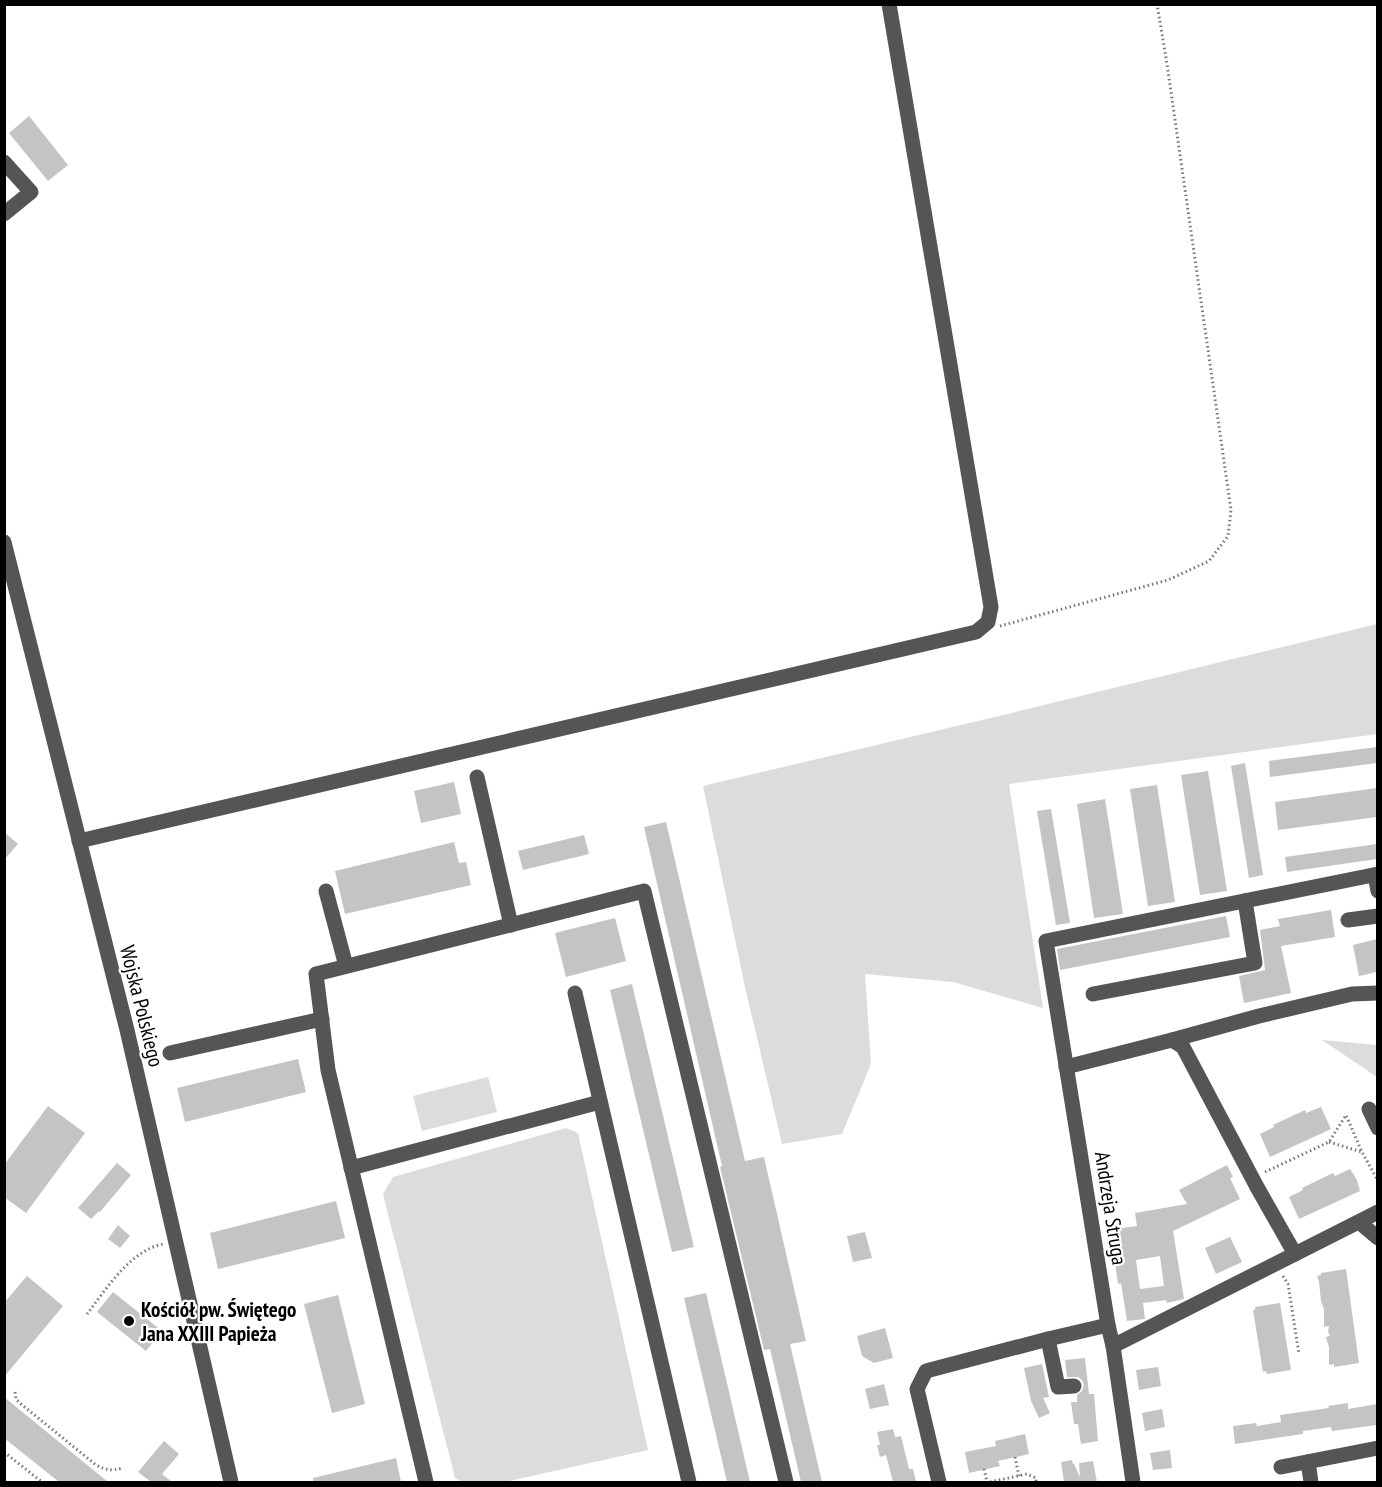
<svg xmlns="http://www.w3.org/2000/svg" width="1382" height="1487" font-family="'PT Sans Narrow',sans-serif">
<rect width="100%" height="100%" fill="#fff"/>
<g fill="#dcdcdc">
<path d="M1377,624V734L1009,784L1043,1008L953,982L865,974L871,1064L842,1134L782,1144L745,987L703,786L999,716Z"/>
<path d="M1322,1040L1377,1045V1077Z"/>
<path d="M488,1077L497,1112L422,1131L413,1096Z"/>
<path d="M566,1128L578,1133L648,1450L505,1482H462L455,1478L383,1194L393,1177Z"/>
</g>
<g fill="#c4c4c4" fill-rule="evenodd">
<path d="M29,116L68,165L48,181L9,133Z"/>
<path d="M1377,747V763L1270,777L1269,761Z"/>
<path d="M1245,763L1263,875L1249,878L1231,766Z"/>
<path d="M1208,771L1227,891L1200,895L1181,775Z"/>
<path d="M454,782L461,814L421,823L414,791Z"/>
<path d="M1157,785L1175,902L1148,906L1130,789Z"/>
<path d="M1377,788V817L1278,830L1275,802Z"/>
<path d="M1105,799L1123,914L1094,918L1077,804Z"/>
<path d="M1051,809L1070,923L1056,925L1037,811Z"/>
<path d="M666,822L745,1161L764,1157L806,1341L790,1344L822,1482H801L770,1349L764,1350L720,1167L722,1166L644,827Z"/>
<path d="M4,832L18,844L4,860Z"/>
<path d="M584,835L589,854L523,870L518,851Z"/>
<path d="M454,842L459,863L466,862L471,885L345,914L335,871Z"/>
<path d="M1377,844V859L1287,872L1285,857Z"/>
<path d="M1331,910L1335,937L1281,946L1291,993L1244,1003L1239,976L1265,970L1260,930L1280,926L1278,919Z"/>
<path d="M1226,916L1230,937L1060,970L1057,949Z"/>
<path d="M615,918L626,961L566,977L555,933Z"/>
<path d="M1377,939V972L1359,976L1353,945Z"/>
<path d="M632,984L694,1247L672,1252L610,990Z"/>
<path d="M298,1059L306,1092L185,1122L177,1088Z"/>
<path d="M48,1106L85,1133L26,1213L4,1197V1165Z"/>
<path d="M1321,1107L1331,1129L1270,1157L1260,1134L1274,1127L1273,1125L1305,1110L1306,1113Z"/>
<path d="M117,1163L131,1175L100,1212L99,1211L91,1219L78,1208Z"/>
<path d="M1227,1165L1233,1177L1230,1178L1240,1199L1173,1231L1184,1299L1167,1303L1166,1300L1143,1303L1145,1319L1127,1321L1121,1283L1118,1284L1115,1263H1119L1114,1229L1137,1226L1135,1213L1187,1204L1179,1190ZM1160,1256L1164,1286L1140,1289L1136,1260Z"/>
<path d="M1350,1169L1357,1180L1360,1191L1299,1219L1289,1197L1303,1190L1302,1188L1333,1173L1335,1176Z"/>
<path d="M336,1201L345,1238L218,1269L210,1233Z"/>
<path d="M118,1225L130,1236L120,1248L108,1239Z"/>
<path d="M865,1232L872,1258L853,1262L847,1236Z"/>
<path d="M1230,1237L1242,1262L1216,1274L1205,1248Z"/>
<path d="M1346,1269L1359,1363L1334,1367V1364L1329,1365V1347L1326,1337L1330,1336L1328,1332L1329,1326L1324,1327V1309L1321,1301L1319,1282L1317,1276L1321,1275V1273Z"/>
<path d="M27,1276L63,1306L4,1377V1303Z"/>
<path d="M113,1292L162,1331L146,1351L97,1312Z"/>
<path d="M706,1293L750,1482H727L684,1298Z"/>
<path d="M338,1295L365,1404L332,1413L304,1304Z"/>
<path d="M1280,1303L1291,1370L1267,1374L1266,1371L1263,1372L1253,1310H1255V1307Z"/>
<path d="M885,1328L893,1358L874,1363L862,1356L857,1336Z"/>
<path d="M1085,1358L1089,1394H1094L1098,1441L1081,1444L1078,1424H1074L1071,1402H1077V1395L1082,1391L1084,1385L1082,1380L1078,1377H1067L1065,1360Z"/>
<path d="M1042,1364L1049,1397L1043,1398L1050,1413L1039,1418L1031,1401L1024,1368Z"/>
<path d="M1158,1367L1161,1386L1139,1390L1136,1370Z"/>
<path d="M884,1384L889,1405L870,1409L865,1389Z"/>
<path d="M4,1397L108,1482H59L4,1438Z"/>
<path d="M1348,1403V1409L1377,1404V1425L1332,1431L1331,1427L1303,1431V1434L1235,1444L1233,1426L1256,1423L1257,1426L1281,1422L1280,1415L1329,1408L1328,1406Z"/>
<path d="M1162,1409L1165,1427L1145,1431L1142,1413Z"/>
<path d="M893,1429L895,1437L901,1436L909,1469H913L916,1482H893L886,1455L880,1457L877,1445H880L877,1432Z"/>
<path d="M1025,1434L1029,1454L998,1461L1000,1466L969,1473L965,1452L996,1446L995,1441Z"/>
<path d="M164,1441L179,1454L162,1474L172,1482H151L138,1472Z"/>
<path d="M1170,1450L1172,1468L1153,1470L1150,1453Z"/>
<path d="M396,1458L401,1482H313V1478Z"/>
<path d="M1072,1460L1073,1464H1074L1080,1477L1079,1463L1093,1461L1097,1482H1064L1061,1462Z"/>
</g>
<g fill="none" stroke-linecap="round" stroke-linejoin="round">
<g stroke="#777" stroke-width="3" stroke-dasharray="1.5 3" stroke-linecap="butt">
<path d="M1000,626L1168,580L1209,561L1228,536L1231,510L1167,64L1157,4"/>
<path d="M1329,1142L1362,1152"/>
<path d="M1265,1172L1329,1142L1346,1115L1362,1152L1378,1181"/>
<path d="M1283,1276L1288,1284L1299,1354"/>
<path d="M87,1314C107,1288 130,1251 163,1244"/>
<path d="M15,1392L16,1399L21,1404L96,1465C106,1470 111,1471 122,1468"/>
<path d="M4,1452L42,1482"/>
<path d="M1015,1457L1019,1476"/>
<path d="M984,1469L987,1482"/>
<path d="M990,1482L1027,1474L1036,1478V1482"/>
</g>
<g stroke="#555" stroke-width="15">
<path d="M4,162L31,192L4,214"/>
<path d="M4,542L127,1030L231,1482"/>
<path d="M477,777L511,925"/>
<path d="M79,841L976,632L988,622L991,607L889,4"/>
<path d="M1375,875L1378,891"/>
<path d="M326,891L346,966"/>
<path d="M1348,920L1378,916"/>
<path d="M575,993L689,1482"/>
<path d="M1093,994L1255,963L1245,901"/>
<path d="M1172,1040L1259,1016L1352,994L1378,993"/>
<path d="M170,1053L322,1019"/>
<path d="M1066,1067L1172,1040L1183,1047L1257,1187L1295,1254"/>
<path d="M1369,1109L1378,1128"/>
<path d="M351,1168L600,1102"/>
<path d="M1359,1222L1378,1238"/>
<path d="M1048,1339L1058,1387L1074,1386"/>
<path d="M1113,1346L1378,1212"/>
<path d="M1308,1462L1311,1482"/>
<path d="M1281,1467L1378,1448"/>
<path d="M426,1482L328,1070L316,974L644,891L786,1482"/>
<path d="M939,1482L917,1389L926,1371L1048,1339L1108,1325"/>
<path d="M1133,1482L1113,1346L1108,1325L1046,941L1378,874"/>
</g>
</g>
<circle fill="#000" stroke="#fff" stroke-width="2" cx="129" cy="1321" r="6"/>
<g text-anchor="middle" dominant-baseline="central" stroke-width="4.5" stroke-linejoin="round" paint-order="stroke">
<g font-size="21" fill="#000" stroke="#fff">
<text transform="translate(142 1006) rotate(76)">Wojska Polskiego</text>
<text transform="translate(1111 1208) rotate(81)">Andrzeja Struga</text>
</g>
<g font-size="21" font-weight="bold" fill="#000" stroke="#fff" text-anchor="start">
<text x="141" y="1309">Kościół pw. Świętego<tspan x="141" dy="24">Jana XXIII Papieża</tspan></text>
</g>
</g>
<rect width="1382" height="1487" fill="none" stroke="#000000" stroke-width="12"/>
</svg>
